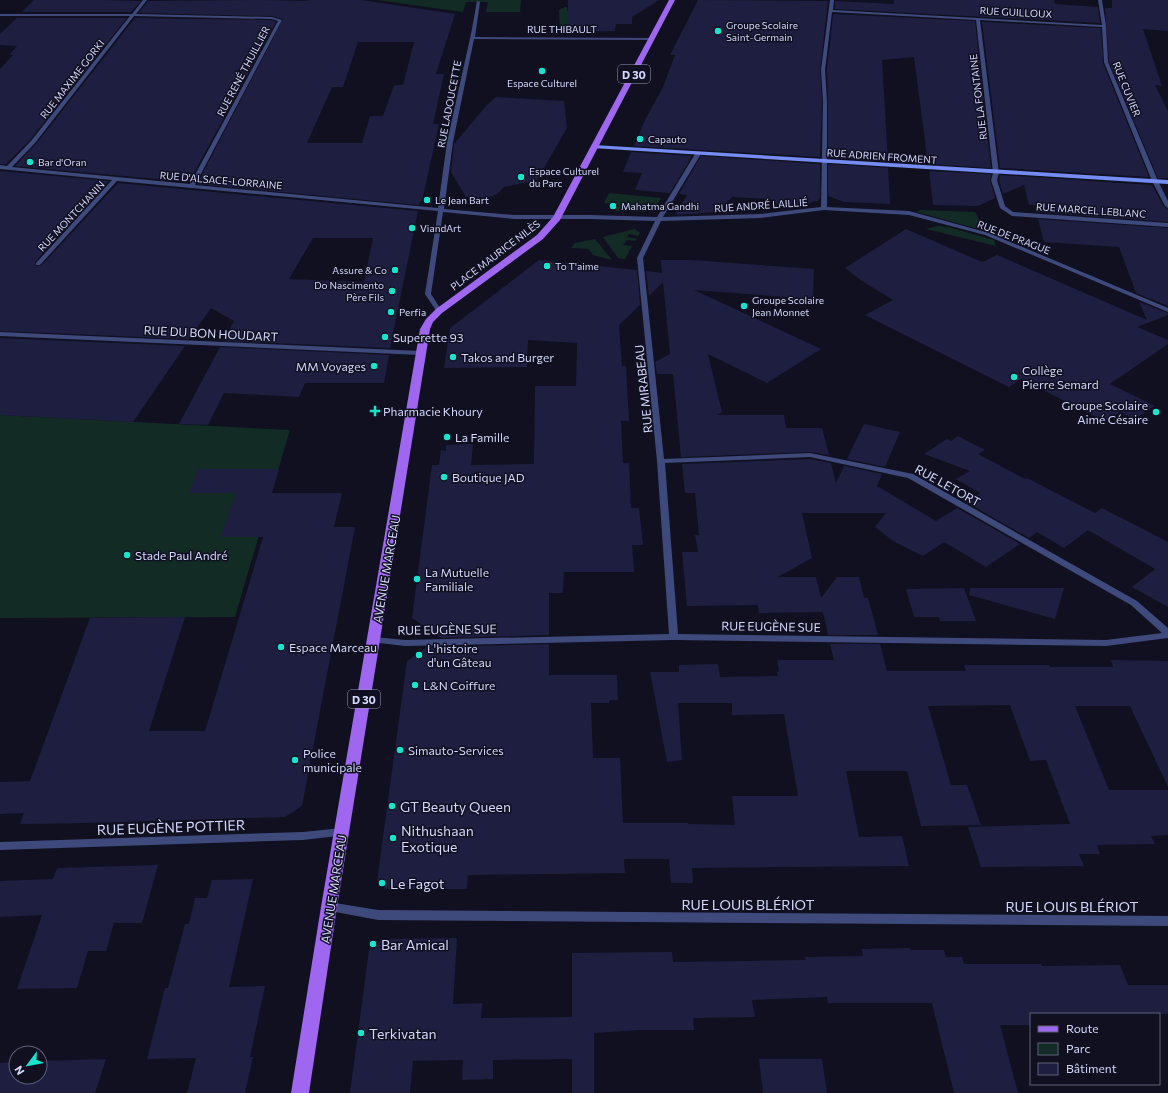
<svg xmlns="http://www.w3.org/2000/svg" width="1168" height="1093" font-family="Commissioner,sans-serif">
<rect width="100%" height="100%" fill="#101021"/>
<g fill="#132b25">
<path d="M377,0H521L520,12H486L488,2H466L463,12Z"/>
<path d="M565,7H567V11H592L567,32L560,31L559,10Z"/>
<path d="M609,193L661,198L654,210L645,212L616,211L617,205L604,203Z"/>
<path d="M920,210L975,212L982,225L978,229L917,212Z"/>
<path d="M938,226L948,227L994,240L996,246L926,229Z"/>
<path d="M635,229L640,233L638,236L629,234L627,237L637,239L635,241L627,240L623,245L632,246L625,259L618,258L603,237Z"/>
<path d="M595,239L612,260L593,255L589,249L571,248L575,243Z"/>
<path d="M0,415L290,430L235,617L0,618Z"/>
</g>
<g fill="#1e1e40" fill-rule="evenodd">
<path d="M34,0H99L141,1L131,12H22Z"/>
<path d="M262,0L306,1L309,0H361L455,14L436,74H444L433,124H439L422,201L420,202L419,205L197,184L283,19L272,16L139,13L148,1ZM358,42H414L403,85H394L383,116H370L362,143H307L332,87H343Z"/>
<path d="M568,0H659L632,17V24H616L615,31L567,32Z"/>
<path d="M698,0L828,1L820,70L822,101L820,157L634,146L645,120L663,87L675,55H670Z"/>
<path d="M894,0H1054L1055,4L1098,7L1100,23L835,9V1L894,4Z"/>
<path d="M1112,0H1168V31L1143,29L1162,86L1155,85L1168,111V178H1158L1109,62L1105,8H1112Z"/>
<path d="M833,14L975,21L991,168L928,164L914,57L882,60L888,161L828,158V101L827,70Z"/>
<path d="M17,18H127L30,140L6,164H0V69L13,55H9L17,46L0,45V34Z"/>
<path d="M135,18L272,20L276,22L189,182L15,166L36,144Z"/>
<path d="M982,22L1101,28L1103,63L1149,177L1000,168Z"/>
<path d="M496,97L564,101L567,128L537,180L504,187L497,194L487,198L466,197L451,172L454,144L486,106Z"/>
<path d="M631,152L692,156L670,193L635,190L642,173L623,172Z"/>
<path d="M701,156L820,164V198L818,201H814L804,206L782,208L770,199L732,197L718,212L675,215L687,195L679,194Z"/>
<path d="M828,164L888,168L890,204L844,202L828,196Z"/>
<path d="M0,171L109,181L35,262L36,266H41L118,183L418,211L390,348L223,341L234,321L211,308L189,339L0,331ZM313,238H373L364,282L289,279Z"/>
<path d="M929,171L991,174L990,180L995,198L978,206L933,205Z"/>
<path d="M1000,175L1152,185L1164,207L1168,209V222L1036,212L1035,205H1029L1024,185L1003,194L999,180Z"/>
<path d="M1038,219L1168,228V306L1136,293L1119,247L1044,242Z"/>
<path d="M906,229L982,262L997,255L1147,320L1139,302L1168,313V315L1137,327L1168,340V344L1110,384L1155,406L1134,419L1120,412L1106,422L1021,379L1009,387L865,315L893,300L859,279L845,268Z"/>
<path d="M539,260L637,270L640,305L619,325L622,366H626L629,421H621L623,463H629L631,508H639L643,545H632L634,572H564L563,593H549V635L441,638L412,618L432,465H439L441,450L446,451V445L473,444L471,465L534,464L535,386H576L577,343L528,340L527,367L444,368L450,328Z"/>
<path d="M661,260H692L814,269L813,299L694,290L821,349L767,383L708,354L722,412L717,415H784L786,428H822L829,455L810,452L681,457L673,374H657L655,362L670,354L663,282L649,296L646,271L662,273Z"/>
<path d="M0,338L185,346L133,422L0,415Z"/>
<path d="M220,347L389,355L384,383H305L299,397L224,393L208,425L179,424Z"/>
<path d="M864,424L900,432L885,467L847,459Z"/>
<path d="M958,436L985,450L978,454L1025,479L1027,478L1095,513L1102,508L1168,542V607L1132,587L1155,569L1088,530L1064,548L1037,532L1029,538L966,502L980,493L956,479L970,471L924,454L947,439L951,441Z"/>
<path d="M810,459L831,463L836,483L844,466L882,474L877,486L936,521L957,508L1020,544L986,567L944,542L923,556L893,541L875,527L886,513H802L812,558L778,577H816L821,598L837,577H859L864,598H868L878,635H828L823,612L759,613L758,605L687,606L682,552H698L695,535H699L695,493H685L682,464Z"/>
<path d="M198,469H279L272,493H342L334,527H355L302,806L285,817L86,823L20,824L24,813L0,814V782L30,781L90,618L185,617L149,731H205L263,537H221L236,493H189Z"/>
<path d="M964,588L976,621H940L939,617H914L906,589Z"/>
<path d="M970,588H1064L1055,619L969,595Z"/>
<path d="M549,644V675H617L618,700H609V703H591L593,758H620L623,823H688V824L735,825L732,796H798L784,714L732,715V703H678L682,760L667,762L650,672H679V665L718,664L720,677L778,676L777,672L779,671L777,660H834L830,644H880L887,671H966L964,665H1049L1050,667H1113L1111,660L1168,661V787L1130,706H1075L1109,790H1168V835L1151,836L1155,844L1097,845L1100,854H1079L1084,866L981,867L968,827L1070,824L1046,760L1030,761L1010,705L928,706L951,785H967L981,825L921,826L907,771H846L859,837L902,836L909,866L692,868L693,883H671L669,859H624L625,873L468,875L467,889H386L377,881L407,661L427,647Z"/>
<path d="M158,865L142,923H114L106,951H88L77,988L17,989L42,915L0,917V881L53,879L57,868Z"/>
<path d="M253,879L229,987L265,986L250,1057H253L245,1093H187L196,1058L147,1059L165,988H168L185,924H189L195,898H207L212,880Z"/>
<path d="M457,938L453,1004L482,1003L481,1018L572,1017V953L672,952L673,962L806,960L805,957L863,956L862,949L910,948V950H944L946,957H962L964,964H1041L1042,966L1120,965L1128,985H1168V1014H1031V1025H1000L1018,1093H954L932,1003H828L827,997L752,1000L755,1017L693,1018L694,1030H640L594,1033V1093H572V1059L493,1060V1079L462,1080L463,1060L413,1061L410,1093H350L369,950L382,939Z"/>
<path d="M106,1059L95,1093H0V1063L16,1062V1077H40V1061Z"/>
<path d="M759,1059H822L827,1093H763Z"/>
</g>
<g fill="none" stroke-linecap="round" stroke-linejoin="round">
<g fill="#3f4a7c" fill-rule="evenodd">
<path d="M143,0H147L136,14L272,17L282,20L195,185L438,208L447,142L471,34L477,1L480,2L475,37L654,38V40H652L474,39L453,142L444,209L514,215H590L657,217L695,154L698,152L701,154L663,217L760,214L821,207L823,101L821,70L830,0H834L833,10L1102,25L1098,0H1102L1106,26L1108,62L1158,181L1168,201V208L1165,206L1152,181L1104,62L1102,27L980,20L999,173L997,180L1005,206L1013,212L1168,223V227L1012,216L1000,208L991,180L993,173L976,20L832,12L825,70L827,101V207L909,211L989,233L1168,308V312L985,235L909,215L824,210L760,218L661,221L643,258L664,459L810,453L913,474L1137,601L1168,628V638L1106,646L674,640L405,646L371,642L370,640L371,638L374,637L405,640L669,634L657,461L637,258L655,221L590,219H514L443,212L431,294L442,311L439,313L437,312L425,294L438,211L117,181L40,265H36V263L112,180L0,169V165L7,166L31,141L130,16H0V14H132ZM134,16L272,19L278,21L190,184L12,167L35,143ZM810,457L908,478L1131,605L1162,633L1106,640L678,634L665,463Z"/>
<path d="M0,332L420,351L423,353L420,355L0,336Z"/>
<path d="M342,828L346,829L347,832L346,835L303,840L0,850V842L303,832Z"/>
<path d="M329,902L378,910L1168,916V926L378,920L325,910L324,907L325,904Z"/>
</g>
<path fill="#758cf2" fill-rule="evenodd" d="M594,145L1168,180V184L592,148V146Z"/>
<path fill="#9f66f0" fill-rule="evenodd" d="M669,0H675L560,220L543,239L442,313L433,322L430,329L337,907L309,1093H291L321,907L420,329L426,319L436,309L537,235L553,217Z"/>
</g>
<g fill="#16e5ce" stroke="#101021" stroke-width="1.5">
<circle cx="718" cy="31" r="4"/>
<circle cx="542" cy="71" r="4"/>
<circle cx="640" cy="139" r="4"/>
<circle cx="30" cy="162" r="4"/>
<circle cx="521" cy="177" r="4"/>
<circle cx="427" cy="200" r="4"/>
<circle cx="613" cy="206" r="4"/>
<circle cx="412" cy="228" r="4"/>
<circle cx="547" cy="266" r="4"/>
<circle cx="395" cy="270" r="4"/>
<circle cx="392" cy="291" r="4"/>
<circle cx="744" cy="306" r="4"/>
<circle cx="391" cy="312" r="4"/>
<circle cx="385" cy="337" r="4"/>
<circle cx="453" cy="357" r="4"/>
<circle cx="374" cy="366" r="4"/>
<circle cx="1014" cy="377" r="4"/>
<path d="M373 405h4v4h4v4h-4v4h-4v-4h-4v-4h4z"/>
<circle cx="1156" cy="412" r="4"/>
<circle cx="447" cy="437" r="4"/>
<circle cx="444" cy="477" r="4"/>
<circle cx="127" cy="555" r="4"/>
<circle cx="417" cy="579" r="4"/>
<circle cx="281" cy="647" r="4"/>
<circle cx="419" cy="655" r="4"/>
<circle cx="415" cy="685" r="4"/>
<circle cx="400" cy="750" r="4"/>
<circle cx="295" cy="760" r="4"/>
<circle cx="392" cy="806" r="4"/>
<circle cx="393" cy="838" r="4"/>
<circle cx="382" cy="883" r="4"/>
<circle cx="373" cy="944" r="4"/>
<circle cx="361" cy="1033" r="4"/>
</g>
<g text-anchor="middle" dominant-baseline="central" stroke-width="3" stroke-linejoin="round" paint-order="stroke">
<g font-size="10" fill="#d4d8fb" stroke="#101021">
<text transform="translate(1016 12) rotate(3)">RUE GUILLOUX</text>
<text x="562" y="29">RUE THIBAULT</text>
<text transform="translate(243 71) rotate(-62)">RUE RENÉ THUILLIER</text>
<text transform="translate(72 79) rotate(-52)">RUE MAXIME GORKI</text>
<text transform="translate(1127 89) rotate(68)">RUE CUVIER</text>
<text transform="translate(978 97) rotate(-97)">RUE LA FONTAINE</text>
<text transform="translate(449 104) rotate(-79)">RUE LADOUCETTE</text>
<text transform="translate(882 156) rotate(4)">RUE ADRIEN FROMENT</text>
<text transform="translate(221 180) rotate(5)">RUE D'ALSACE-LORRAINE</text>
<text transform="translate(761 205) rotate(-4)">RUE ANDRÉ LAILLIÉ</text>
<text transform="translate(1091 210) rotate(4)">RUE MARCEL LEBLANC</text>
<text transform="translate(71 216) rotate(-47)">RUE MONTCHANIN</text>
<text transform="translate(1014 237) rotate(21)">RUE DE PRAGUE</text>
<text transform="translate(495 255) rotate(-37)">PLACE MAURICE NILÈS</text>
</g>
<g font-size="10" fill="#d4d8fb" stroke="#101021" text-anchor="start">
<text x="726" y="25">Groupe Scolaire<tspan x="726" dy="12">Saint-Germain</tspan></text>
<text x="542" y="83" text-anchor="middle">Espace Culturel</text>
<text x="648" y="139">Capauto</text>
<text x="38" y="162">Bar d'Oran</text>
<text x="529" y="171">Espace Culturel<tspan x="529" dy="12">du Parc</tspan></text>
<text x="435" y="200">Le Jean Bart</text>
<text x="621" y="206">Mahatma Gandhi</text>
<text x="420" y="228">ViandArt</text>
<text x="555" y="266">To T'aime</text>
<text x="387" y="270" text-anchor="end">Assure &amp; Co</text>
<text x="384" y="285" text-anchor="end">Do Nascimento<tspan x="384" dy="12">Père Fils</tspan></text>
<text x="752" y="300">Groupe Scolaire<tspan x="752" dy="12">Jean Monnet</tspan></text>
<text x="399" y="312">Perfia</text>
</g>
<g fill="#101021" stroke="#999cba" stroke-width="1">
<rect x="618" y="65" width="32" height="18" rx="3"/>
<rect x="348" y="690" width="32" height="18" rx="3"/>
</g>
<g font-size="11" font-weight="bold" fill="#d4d8fb">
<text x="634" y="74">D 30</text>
<text x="364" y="699">D 30</text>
</g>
<g font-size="12" fill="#d4d8fb" stroke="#101021">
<text transform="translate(211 333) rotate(3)">RUE DU BON HOUDART</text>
<text transform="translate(643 389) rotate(-96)">RUE MIRABEAU</text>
<text transform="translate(948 485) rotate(29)">RUE LETORT</text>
<text transform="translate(386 569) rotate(-80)">AVENUE MARCEAU</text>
<text transform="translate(771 626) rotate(1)">RUE EUGÈNE SUE</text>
<text transform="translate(447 629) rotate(-1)">RUE EUGÈNE SUE</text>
<text transform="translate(333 889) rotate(-81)">AVENUE MARCEAU</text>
</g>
<g font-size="12" fill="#d4d8fb" stroke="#101021" text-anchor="start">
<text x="393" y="337">Superette 93</text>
<text x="461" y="357">Takos and Burger</text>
<text x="366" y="366" text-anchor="end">MM Voyages</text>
<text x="1022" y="370">Collège<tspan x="1022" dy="14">Pierre Semard</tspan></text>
<text x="1148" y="405" text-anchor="end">Groupe Scolaire<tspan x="1148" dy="14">Aimé Césaire</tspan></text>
<text x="383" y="411">Pharmacie Khoury</text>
<text x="455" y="437">La Famille</text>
<text x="452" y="477">Boutique JAD</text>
<text x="135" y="555">Stade Paul André</text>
<text x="425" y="572">La Mutuelle<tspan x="425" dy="14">Familiale</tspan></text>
<text x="289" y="647">Espace Marceau</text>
<text x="427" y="648">L'histoire<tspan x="427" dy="14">d'un Gâteau</tspan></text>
<text x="423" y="685">L&amp;N Coiffure</text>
<text x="408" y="750">Simauto-Services</text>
<text x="303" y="753">Police<tspan x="303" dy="14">municipale</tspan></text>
</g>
<g font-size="14" fill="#d4d8fb" stroke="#101021" text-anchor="start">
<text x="400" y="806">GT Beauty Queen</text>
<text x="401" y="830">Nithushaan<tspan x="401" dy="16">Exotique</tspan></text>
<text x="390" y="883">Le Fagot</text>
<text x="381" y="944">Bar Amical</text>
<text x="369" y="1033">Terkivatan</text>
</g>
<g font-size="14" fill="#d4d8fb" stroke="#101021">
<text transform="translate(171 827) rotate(-2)">RUE EUGÈNE POTTIER</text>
<text x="748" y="904">RUE LOUIS BLÉRIOT</text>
<text x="1072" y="906">RUE LOUIS BLÉRIOT</text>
</g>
</g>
<rect x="1030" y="1013" width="130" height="72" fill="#101021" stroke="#5e6078"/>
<rect x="1038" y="1026" width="20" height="6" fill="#9f66f0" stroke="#5e6078"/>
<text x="1066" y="1033" font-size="12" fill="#d4d8fb">Route</text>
<rect x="1038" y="1043" width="20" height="12" fill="#132b25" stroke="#5e6078"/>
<text x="1066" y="1053" font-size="12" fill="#d4d8fb">Parc</text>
<rect x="1038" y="1063" width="20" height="12" fill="#1e1e40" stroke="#5e6078"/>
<text x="1066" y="1073" font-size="12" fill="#d4d8fb">Bâtiment</text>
<g transform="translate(28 1065) rotate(238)"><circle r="19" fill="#101021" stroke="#5e6078"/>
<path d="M0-3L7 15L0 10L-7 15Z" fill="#16e5ce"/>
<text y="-6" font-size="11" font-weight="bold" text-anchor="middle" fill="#d4d8fb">N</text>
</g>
</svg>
